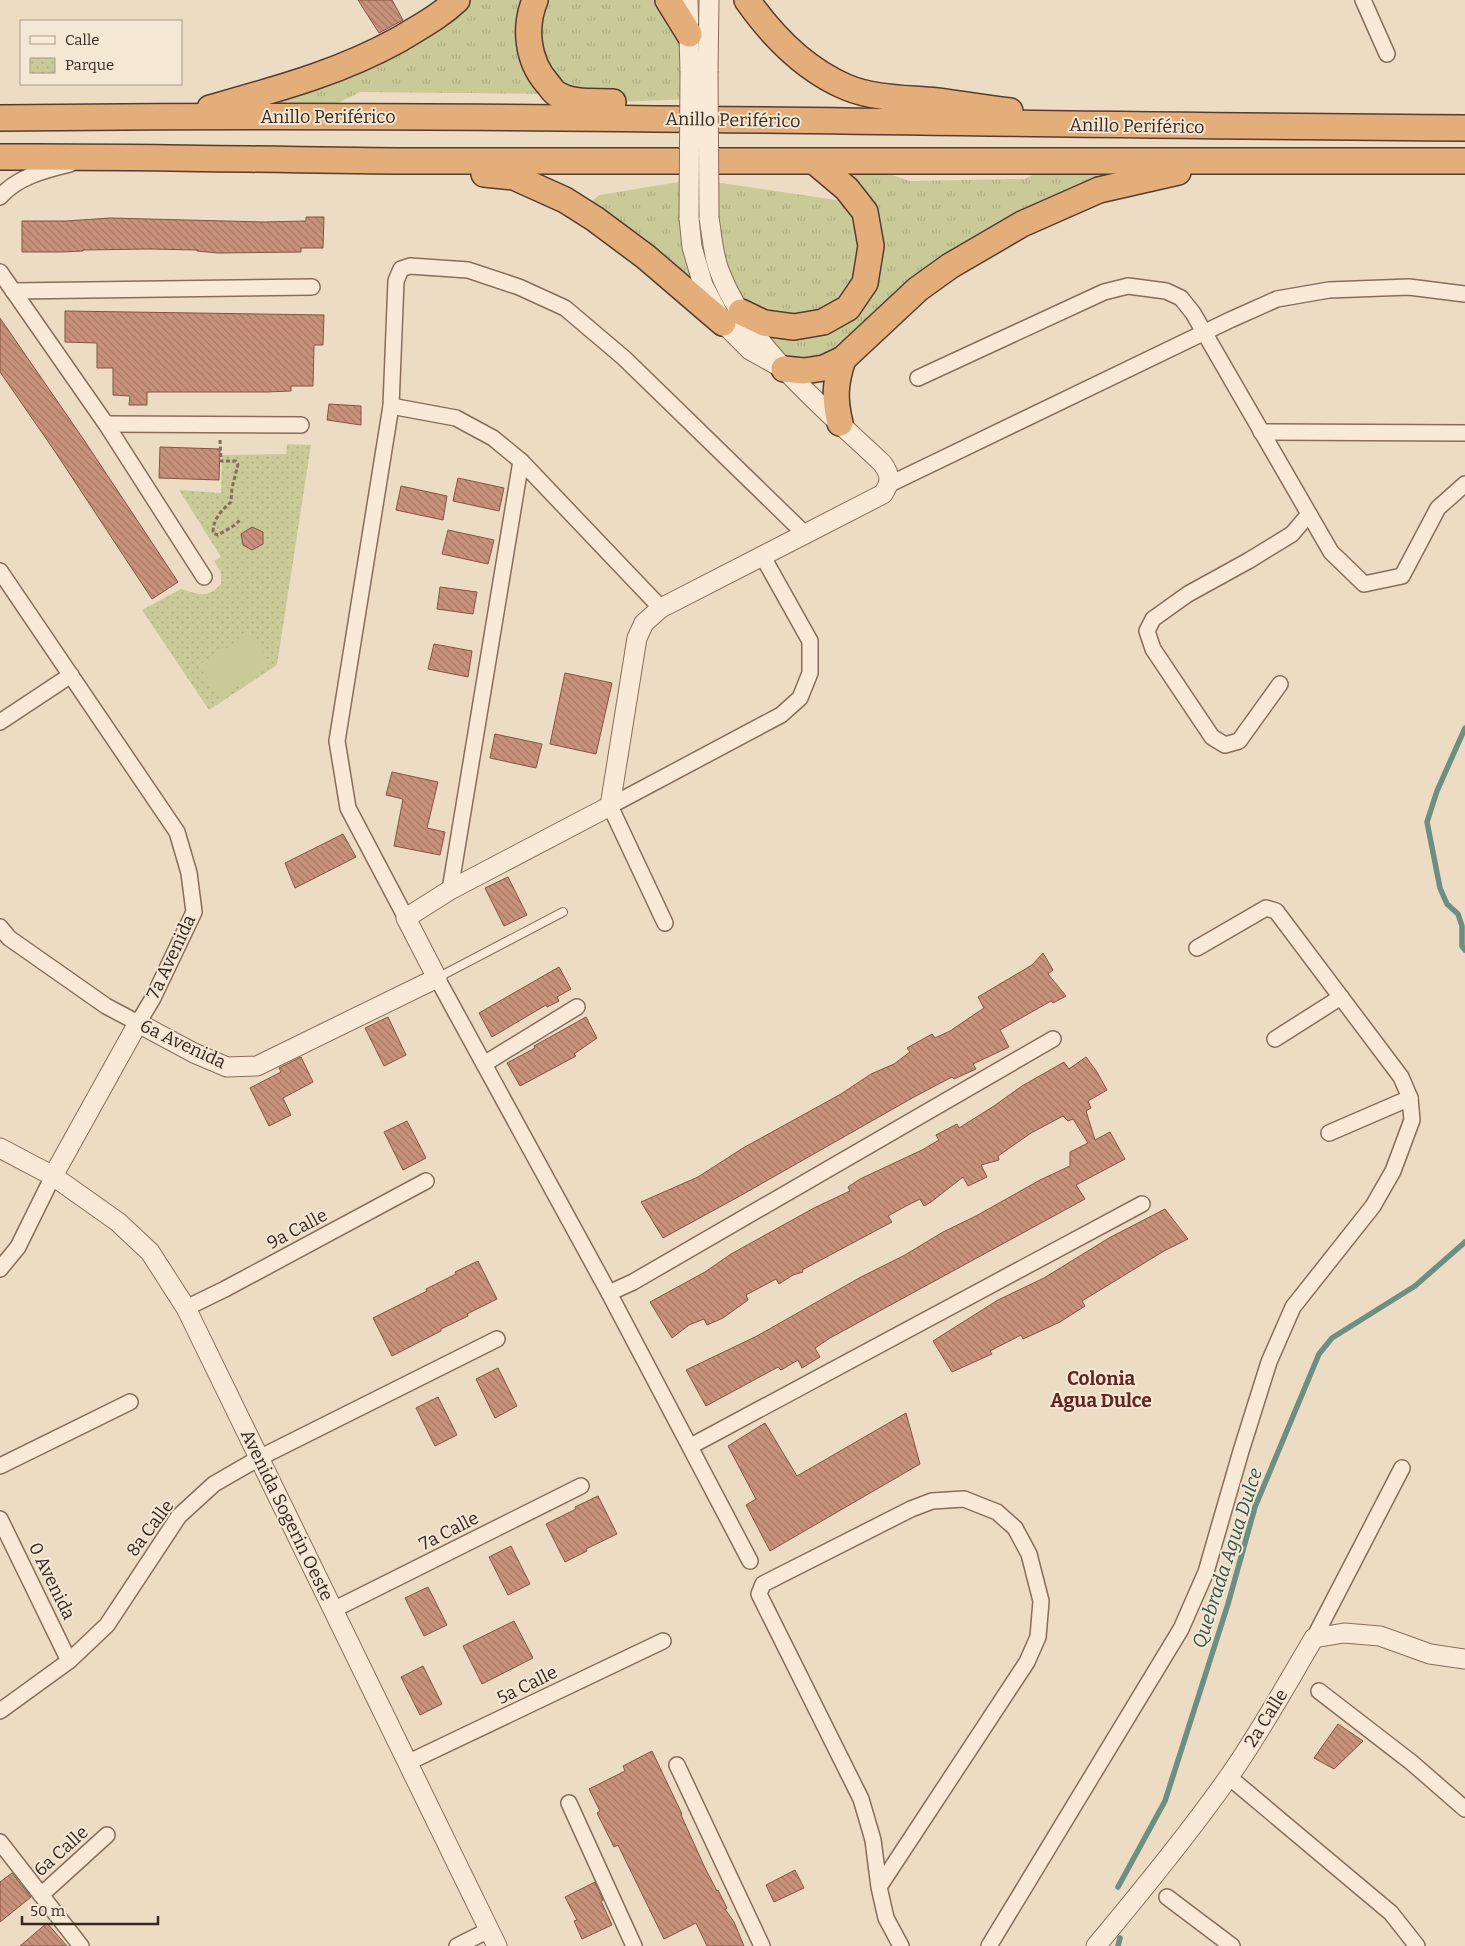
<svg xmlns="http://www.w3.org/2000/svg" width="1465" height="1946" font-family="Bitter,serif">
<defs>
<pattern id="grass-tufts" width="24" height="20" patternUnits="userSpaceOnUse" patternTransform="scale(1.25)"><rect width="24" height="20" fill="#caca99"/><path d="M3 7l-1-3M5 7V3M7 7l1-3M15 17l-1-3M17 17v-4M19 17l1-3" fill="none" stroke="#aeae83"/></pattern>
<pattern id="park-dots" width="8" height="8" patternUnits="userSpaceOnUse" patternTransform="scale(1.25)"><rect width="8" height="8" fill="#caca99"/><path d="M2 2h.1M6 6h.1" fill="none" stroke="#aeae83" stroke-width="1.8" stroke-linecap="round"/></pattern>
<pattern id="building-back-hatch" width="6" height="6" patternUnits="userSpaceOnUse" patternTransform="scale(1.25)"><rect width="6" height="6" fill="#c9927c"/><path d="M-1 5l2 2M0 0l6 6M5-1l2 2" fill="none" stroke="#a47765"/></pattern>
</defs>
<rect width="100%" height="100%" fill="#eddcc4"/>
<g fill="url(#grass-tufts)">
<path d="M457,0H688L690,99L618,102L556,94L360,92L310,117L265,116V93Z"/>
<path d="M852,162L910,181L1024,179L1061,162H1099V190L918,289L804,371L582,210L599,195L679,182L721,183L836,200L847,189Z"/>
</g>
<path fill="url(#park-dots)" d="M287,444L311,445L277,665L209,710L142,610L181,589C198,594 208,599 221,584V572L214,561L221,557L179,490L221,493L222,455L286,454Z"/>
<path fill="#caca99" d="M251,633L271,665L220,697L199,665Z"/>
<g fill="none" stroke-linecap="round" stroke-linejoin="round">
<g stroke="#6d8e82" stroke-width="5.5">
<path d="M1465,728L1437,791L1427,822L1440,888L1447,904L1458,914L1462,926V946L1465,950"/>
<path d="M1118,1887L1165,1801L1228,1604L1255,1507L1319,1354L1332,1338L1415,1286L1465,1242"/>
<path d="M1118,1946L1120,1938"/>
</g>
</g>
<g fill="url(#building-back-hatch)" stroke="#855442">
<path d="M358,0H392L403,20L379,33Z"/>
<path d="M306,217H324L323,248H301V252L218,253L197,251V250L149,249L83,250V251L61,252H22V221H66L110,218L263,222L306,221Z"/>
<path d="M65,311L324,315L323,345H314L313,386H291V391L267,392H147V405H129L130,396L113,395V368H97V343L65,342Z"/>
<path d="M0,318L84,440L178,582L152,599L56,453L0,372Z"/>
<path d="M329,404L361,406V425L327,420Z"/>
<path d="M160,447L220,449L219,480L159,478Z"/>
<path d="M458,478L504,488L499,511L453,501Z"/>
<path d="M401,486L447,496L443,520L396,510Z"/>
<path d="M252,527L263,532V544L252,550L243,545L241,534Z"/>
<path d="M448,530L494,540L488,564L442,554Z"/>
<path d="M440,587L477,592L473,614L437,609Z"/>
<path d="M434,644L472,651L468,677L428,669Z"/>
<path d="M565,673L612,683L596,754L550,744Z"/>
<path d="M495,734L542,744L536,768L490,758Z"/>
<path d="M392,772L438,782L427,828L445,832L440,855L394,846L403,799L386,795Z"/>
<path d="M343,834L356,857L295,888L285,863Z"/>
<path d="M508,877L527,915L504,926L485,888Z"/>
<path d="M1043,953L1053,970L1048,974L1066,996L1053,1003L1051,1001L1000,1030L1009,1047L973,1064L976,1069L954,1079L952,1077L914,1097L738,1197L663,1238L641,1202L698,1177L743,1148L841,1094L871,1074L894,1064L910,1052L907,1048L932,1034L935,1038L950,1031L984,1008L978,997L1032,965Z"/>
<path d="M559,967L571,989L557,997L559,1001L547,1007L546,1005L492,1037L479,1013Z"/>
<path d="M388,1017L406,1055L384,1066L365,1028Z"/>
<path d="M586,1017L597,1038L574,1054L576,1056L520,1086L507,1063L535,1048L534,1046Z"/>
<path d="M301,1057L313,1082L283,1098L291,1115L269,1126L250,1088L281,1072L279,1068Z"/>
<path d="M1086,1057L1097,1072L1107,1090L1088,1101L1091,1108L1086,1111L1095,1140L1110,1132L1125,1159L1076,1185L1085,1199L830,1338L815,1348L820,1357L802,1368L798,1360L781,1370L778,1367L706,1406L686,1370L757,1336L861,1277L905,1255L943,1232L976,1216L1040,1180L1070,1166V1152L1088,1143L1073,1119L1068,1121L1063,1116L1031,1133L998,1156L999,1160L981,1165L987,1177L968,1186L963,1177L931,1202L924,1206L920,1199L906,1206L888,1216L892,1222L802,1270L803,1272L793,1275L779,1284L776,1279L746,1295L748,1300L723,1318L707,1325L704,1319L689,1325L672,1338L650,1302L705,1272L731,1254L814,1208L850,1191L848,1187L860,1179L922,1150L939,1140L936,1135L957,1124L959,1128L994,1106L1022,1086L1064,1062L1069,1069Z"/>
<path d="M407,1121L426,1158L403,1170L384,1132Z"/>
<path d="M1165,1209L1188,1239L1164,1251L1082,1301L1085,1306L1060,1322L1023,1339L1021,1335L990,1351L992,1354L952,1372L933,1341L998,1300L1044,1278L1109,1238Z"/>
<path d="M478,1261L497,1299L467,1314L468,1316L441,1329V1331L392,1356L373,1318L427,1291L426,1289L456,1274L455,1272Z"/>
<path d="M498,1368L517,1406L495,1418L476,1379Z"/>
<path d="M438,1397L457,1435L435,1446L416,1408Z"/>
<path d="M906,1413L920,1464L770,1551L746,1505L756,1499L728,1446L765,1423L797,1476Z"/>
<path d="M598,1496L617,1534L586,1549L587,1551L565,1562L546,1524L576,1509L575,1507Z"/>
<path d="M511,1546L530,1584L508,1595L489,1557Z"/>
<path d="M428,1587L447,1625L424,1636L405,1598Z"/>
<path d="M514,1621L533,1658L482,1684L463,1646Z"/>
<path d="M423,1666L442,1704L420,1715L401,1677Z"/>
<path d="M1338,1724L1363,1741L1334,1769L1314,1758Z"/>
<path d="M652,1751L682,1814L681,1815L705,1868L717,1891L718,1890L727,1908L725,1909L734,1922L744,1946H707L696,1923L664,1939L618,1845L614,1847L597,1813L600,1811L589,1789L625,1771L623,1766Z"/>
<path d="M795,1870L804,1888L774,1902L766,1885Z"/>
<path d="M12,1873L31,1897L0,1922V1882Z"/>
<path d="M595,1882L603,1900L601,1901L612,1925L582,1939L574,1921L577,1920L565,1897Z"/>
<path d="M47,1923L67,1946H20Z"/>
</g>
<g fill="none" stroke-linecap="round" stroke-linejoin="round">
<g stroke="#876d5b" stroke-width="10">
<path id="service" d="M437,978L563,912"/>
</g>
<g stroke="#876d5b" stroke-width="18">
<g id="minor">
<path d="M1363,0L1387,54"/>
<path d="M0,197C17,177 45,170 70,164"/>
<path d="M0,272L106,424L204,577"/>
<path d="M13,291L312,287"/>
<path d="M918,378L1104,292L1128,286L1166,291L1181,298L1193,313L1331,552L1364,584L1402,576L1438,508L1465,484"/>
<path d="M391,406L456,418L493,438L521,461L661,608"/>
<path d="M106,424L301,425"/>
<path d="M1261,432L1465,433"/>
<path d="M890,484L1230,320L1277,299L1329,290L1409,287L1465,294"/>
<path d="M0,571L177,832L189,873L194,912L153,998L138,1023L106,1006L9,938L0,927"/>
<path d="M1280,684L1239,741L1225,745L1212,737L1153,649L1147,631L1153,619L1188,594L1248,561L1292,534L1309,514"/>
<path d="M0,722L71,675"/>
<path d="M450,890L521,461"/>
<path d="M406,918L348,808L337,741L391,406L396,281L401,269L410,266L468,270L519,287L565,308L624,358L806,535"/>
<path d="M665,923L610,806L781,715L800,698L810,673V641L763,557"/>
<path d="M437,978L609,1293L750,1561"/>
<path d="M1275,1039L1341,997"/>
<path d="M484,1064L577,1007"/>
<path d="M1329,1133L1410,1098"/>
<path d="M0,1269L18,1247L53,1176"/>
<path d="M609,1293L633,1282L1053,1039"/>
<path d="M186,1308L225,1289L426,1181"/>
<path d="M691,1446L1142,1204"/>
<path d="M0,1466L130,1402"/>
<path d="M0,1519L69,1661"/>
<path d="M333,1610L581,1486"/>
<path d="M1314,1638L1402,1468"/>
<path d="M1319,1691L1411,1762L1465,1809"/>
<path d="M0,1711L69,1661L107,1625L179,1516L214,1484L259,1458L497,1339"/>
<path d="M407,1763L663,1641"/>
<path d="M677,1765L762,1946"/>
<path d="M1229,1777L1391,1913L1417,1946"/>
<path d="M569,1803L634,1946"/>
<path d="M0,1842L81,1946"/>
<path d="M879,1887L1027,1662L1038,1637L1041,1601L1029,1554L1015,1528L997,1512L964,1499L932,1501L911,1509L763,1584L759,1594L861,1799L873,1840L879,1887L886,1918L901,1946"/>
<path d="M41,1895L107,1835"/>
<path d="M1167,1897L1232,1946"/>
<path d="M457,1946L489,1930"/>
<path d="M989,1946L1181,1629L1206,1572L1241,1451L1269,1362L1293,1307L1373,1206L1393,1171L1412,1120L1410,1098L1401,1077L1276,911L1266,908L1197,948"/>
</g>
</g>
<g stroke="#876d5b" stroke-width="21">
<g id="tertiary">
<path d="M688,0L690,71"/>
<path d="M708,71L709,0"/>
<path d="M689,218L692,247L703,285L723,323L750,350L775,364"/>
<path d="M0,1148L53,1176L118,1222L150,1252L186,1308L497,1946"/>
<path d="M53,1176L138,1023L194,1053L227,1067L257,1066L437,978L406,918L450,890L610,806L637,638L644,623L661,608L883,494C891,482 891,475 882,463C824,408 747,346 719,270C713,254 712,235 709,218"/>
<path d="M1096,1946C1142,1891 1187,1836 1228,1778C1260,1733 1286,1685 1314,1638L1344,1633L1380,1636L1430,1654L1465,1659"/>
</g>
</g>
<g stroke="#553c2f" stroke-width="28">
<g id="trunk">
<path d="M535,0C524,27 527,60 547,83C550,86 553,92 557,94C572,104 596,101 613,102"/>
<path d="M668,0L689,34"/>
<path d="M747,0C773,37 804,69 846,87C874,99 907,98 937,101C961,104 985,108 1010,111"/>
<path d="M210,108C277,89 339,73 400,39C421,26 439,17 457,0"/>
<path d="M0,118C488,112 977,125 1465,128"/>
<path d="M0,157C133,156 265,160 398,161C753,164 1109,162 1465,161"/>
<path d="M484,174L514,177L565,200L595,219L646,257L723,323"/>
<path d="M741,312L764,323L794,327L823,322L848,308L865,283L871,246L865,212L847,189L815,162"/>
<path d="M784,369L804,371L824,368L843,359L918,289L950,266L1022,224L1099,190L1178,172"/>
<path d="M840,423C834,398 835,384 843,359"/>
</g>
</g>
<path stroke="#876d5b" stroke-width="3" stroke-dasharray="4 2.5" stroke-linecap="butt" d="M220,440L221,461H236L238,464L232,488L231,502C221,511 213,519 213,533L218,535L235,525L241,519"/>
<use href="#service" stroke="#f8ead7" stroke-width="8"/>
<use href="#minor" stroke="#f8ead7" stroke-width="15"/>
<use href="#tertiary" stroke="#f8ead7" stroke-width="19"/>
<use href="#trunk" stroke="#e4ae7b" stroke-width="25"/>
<g stroke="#876d5b" stroke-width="21" stroke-linecap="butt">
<g id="tertiary-bridge">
<path d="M708,71L709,218"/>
<path d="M689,218L690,71"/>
</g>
</g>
<use href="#tertiary-bridge" stroke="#f8ead7" stroke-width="19"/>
</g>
<g text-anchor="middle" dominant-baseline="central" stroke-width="4" stroke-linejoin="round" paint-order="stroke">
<g font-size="18" fill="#37281f" stroke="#f4e7d4">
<text x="328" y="117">Anillo Periférico</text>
<text transform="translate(733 120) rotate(1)">Anillo Periférico</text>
<text transform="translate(1137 126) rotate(1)">Anillo Periférico</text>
<text transform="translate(171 957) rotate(-65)">7a Avenida</text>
<text transform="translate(183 1044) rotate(25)">6a Avenida</text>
<text transform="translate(297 1229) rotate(-28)">9a Calle</text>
<text transform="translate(287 1515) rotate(64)">Avenida Sogerin Oeste</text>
<text transform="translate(150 1528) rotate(-53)">8a Calle</text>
<text transform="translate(449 1531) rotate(-27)">7a Calle</text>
<text transform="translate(52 1581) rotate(64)">0 Avenida</text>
<text transform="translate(527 1685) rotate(-26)">5a Calle</text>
<text transform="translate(1266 1718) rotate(-58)">2a Calle</text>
<text transform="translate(61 1851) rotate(-42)">6a Calle</text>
</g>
<g font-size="19" font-weight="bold" fill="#622520" stroke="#f4e7d4">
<text x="1101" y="1378">Colonia<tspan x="1101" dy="22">Agua Dulce</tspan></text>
</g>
<g font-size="19" font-style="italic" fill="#2f564f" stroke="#f4e7d4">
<text transform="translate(1227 1558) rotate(-72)">Quebrada Agua Dulce</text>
</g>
</g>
<rect x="20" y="20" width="162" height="65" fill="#f4e7d4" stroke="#a89b8c"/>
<rect x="30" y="36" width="25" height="8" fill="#f8ead7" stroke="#a89b8c"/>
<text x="65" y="45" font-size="15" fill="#37281f">Calle</text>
<rect x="30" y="58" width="25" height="15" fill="url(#park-dots)" stroke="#a89b8c"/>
<text x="65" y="70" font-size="15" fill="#37281f">Parque</text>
<path d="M22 1916v8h136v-8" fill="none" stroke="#37281f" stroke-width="2.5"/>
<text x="30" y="1916" font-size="15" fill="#37281f" stroke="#f4e7d4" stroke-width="4" paint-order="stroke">50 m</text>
</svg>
